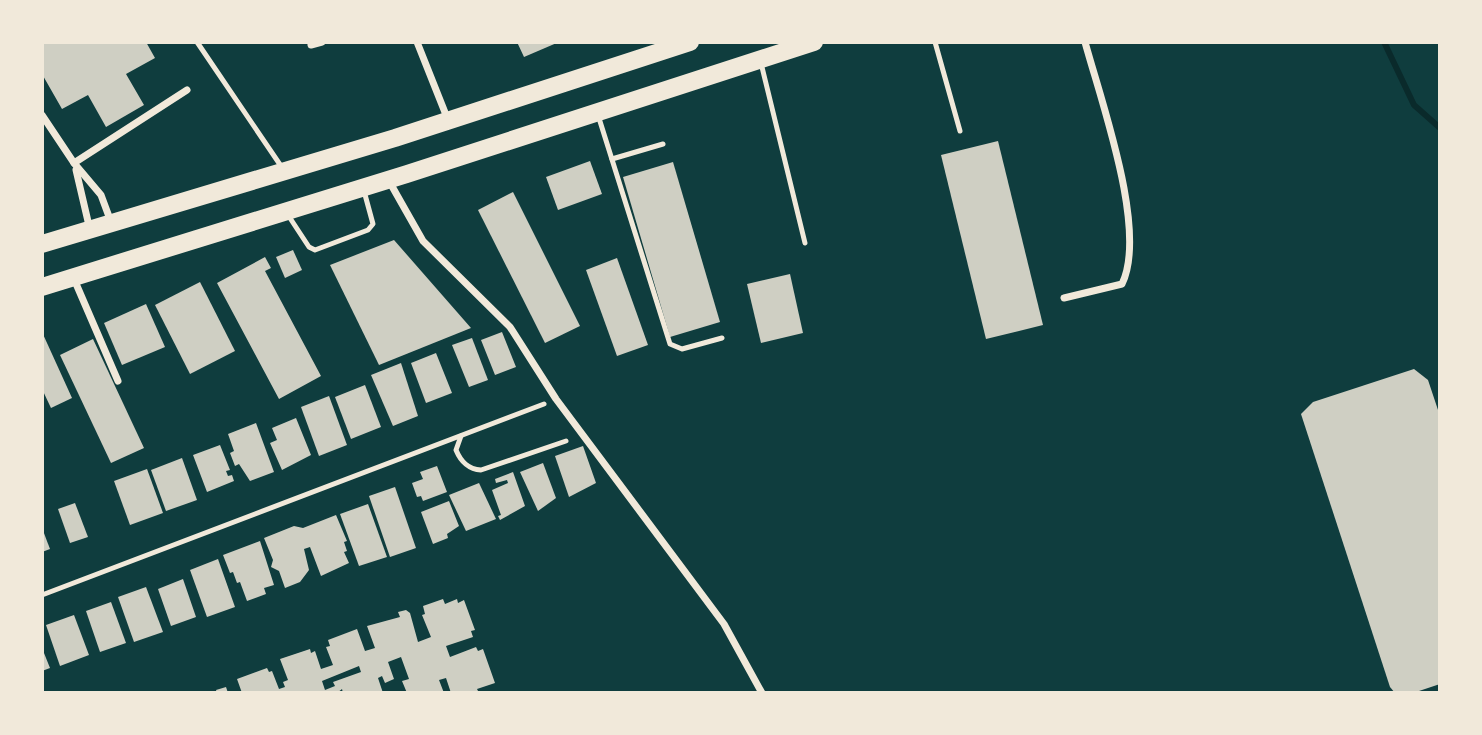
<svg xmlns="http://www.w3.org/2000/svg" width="1482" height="735" font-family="'DejaVu Sans',sans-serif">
<rect width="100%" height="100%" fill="#0f3d3e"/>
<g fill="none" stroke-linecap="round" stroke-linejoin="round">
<path stroke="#0a2a2b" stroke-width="6" d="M1384,42L1414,105L1440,128"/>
</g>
<g fill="#cfcfc3" fill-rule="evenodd">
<path d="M42,42H146L155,58L126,74L144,105L106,127L88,95L62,109L42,74Z"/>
<path d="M517,42H559L524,57Z"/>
<path d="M998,141L1043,325L986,339L941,155Z"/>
<path d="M590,161L602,194L558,210L546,177Z"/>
<path d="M673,162L720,322L670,337L623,177Z"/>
<path d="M513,192L580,326L545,343L478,210Z"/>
<path d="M394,240L471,328L379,365L330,265Z"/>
<path d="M293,250L302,270L285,278L276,257Z"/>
<path d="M265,257L271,268L265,271L321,376L279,399L217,283Z"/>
<path d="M617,258L648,345L617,356L586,270Z"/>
<path d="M790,274L803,333L761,343L747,284Z"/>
<path d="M200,282L235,351L190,374L155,305Z"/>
<path d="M146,304L165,347L122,365L104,323Z"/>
<path d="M42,332L72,398L51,408L42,389Z"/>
<path d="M502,332L516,367L495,375L481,340Z"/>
<path d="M472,338L488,380L469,387L452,345Z"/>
<path d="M93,339L144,448L111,463L60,355Z"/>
<path d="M436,353L452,393L426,403L411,363Z"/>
<path d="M401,363L418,416L393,426L371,375Z"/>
<path d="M1414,369L1428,380L1440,416V684L1413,693H1395L1390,687L1301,414L1313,402Z"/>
<path d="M365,385L381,427L351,439L335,397Z"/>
<path d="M329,396L347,445L319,456L301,407Z"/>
<path d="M296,418L311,455L282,470L270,443L277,440L272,428Z"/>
<path d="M256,423L274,472L250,481L239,464L235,466L230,453L234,451L228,434Z"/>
<path d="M220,445L230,470L226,471L228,476L232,475L234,481L207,492L193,455Z"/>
<path d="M583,446L596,483L569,497L555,456Z"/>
<path d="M182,458L197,500L166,511L151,470Z"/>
<path d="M543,463L556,498L538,511L520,472Z"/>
<path d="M437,466L447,492L423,501L421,496L417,497L412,483L423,479L420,472Z"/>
<path d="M147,469L163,513L130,525L114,481Z"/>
<path d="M513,472L525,506L500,520L498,516L501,515L492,490L508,483L507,480L496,483L495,479Z"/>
<path d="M479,483L496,519L466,531L449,495Z"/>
<path d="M395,487L416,548L390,557L369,496Z"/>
<path d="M449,501L459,526L447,534L448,538L433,544L421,512Z"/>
<path d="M75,503L88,537L70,543L58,509Z"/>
<path d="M368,504L387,557L359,566L340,514Z"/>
<path d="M336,515L347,541L344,542L347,551L344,552L349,563L321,576L310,547L304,549L309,570L300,582L285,588L279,571L271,567L273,560L264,538L294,526L303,528Z"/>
<path d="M42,528L50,549L42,552Z"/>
<path d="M260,541L274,585L264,588L266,594L247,601L240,582L237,583L233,572L230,573L223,555Z"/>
<path d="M218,559L235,607L207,617L190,570Z"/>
<path d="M183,579L196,617L171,626L158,589Z"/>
<path d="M146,587L163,632L134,642L118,597Z"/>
<path d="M443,599L445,604L457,599L458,603L464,600L475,630L471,631L473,637L446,646L450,657L476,647L478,651L483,649L495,683L477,689L479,693H451L446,678L439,680L444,693H407L402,681L409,679L401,657L388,662L394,679L385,683L382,676L378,678L383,693H343L342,689L337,693H242L237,679L267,668L269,672L272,671L279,689L285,687L283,682L288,680L280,659L310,649L311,653L315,651L321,669L333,665L326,647L330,646L328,640L357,629L365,651L375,648L367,626L400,617L398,612L406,610L410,613L418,642L431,637L422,615L425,614L423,606ZM359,666L361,672L333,682L335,686L325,690L322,681Z"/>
<path d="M111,602L126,643L100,652L86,611Z"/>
<path d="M74,615L89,655L60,666L46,625Z"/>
<path d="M42,648L50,668L42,671Z"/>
<path d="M226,687L228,693H217L216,690Z"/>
</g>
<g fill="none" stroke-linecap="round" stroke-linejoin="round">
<g stroke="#f1e9da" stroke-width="5">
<path d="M197,42L283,169"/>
<path d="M935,42L960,131"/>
<path d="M761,63L805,243"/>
<path d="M598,115L670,344L682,349L722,338"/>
<path d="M612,159L663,144"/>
<path d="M288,215L309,247L315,250L368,230L373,224L364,191"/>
<path d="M461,436L456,450C461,462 468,469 481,470L566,441"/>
<path d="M42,595L544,404"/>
</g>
<g stroke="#f1e9da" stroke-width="7">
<path d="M417,42L448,120"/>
<path d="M311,45L322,42"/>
<path d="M42,115L74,163L101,195L111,222"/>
<path d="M74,163L187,90"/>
<path d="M76,170L90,230"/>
<path d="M389,181L423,241L510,327L556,399L724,624L762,693"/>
<path d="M74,279L118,381"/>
<path d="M1064,298L1122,284C1148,231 1101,101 1085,42"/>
</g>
<g stroke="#f1e9da" stroke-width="18">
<path d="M42,244L395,138L690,42"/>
<path d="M42,287L407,174L814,42"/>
</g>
</g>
<rect width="1482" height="735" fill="none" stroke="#f1e9da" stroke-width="88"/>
</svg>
